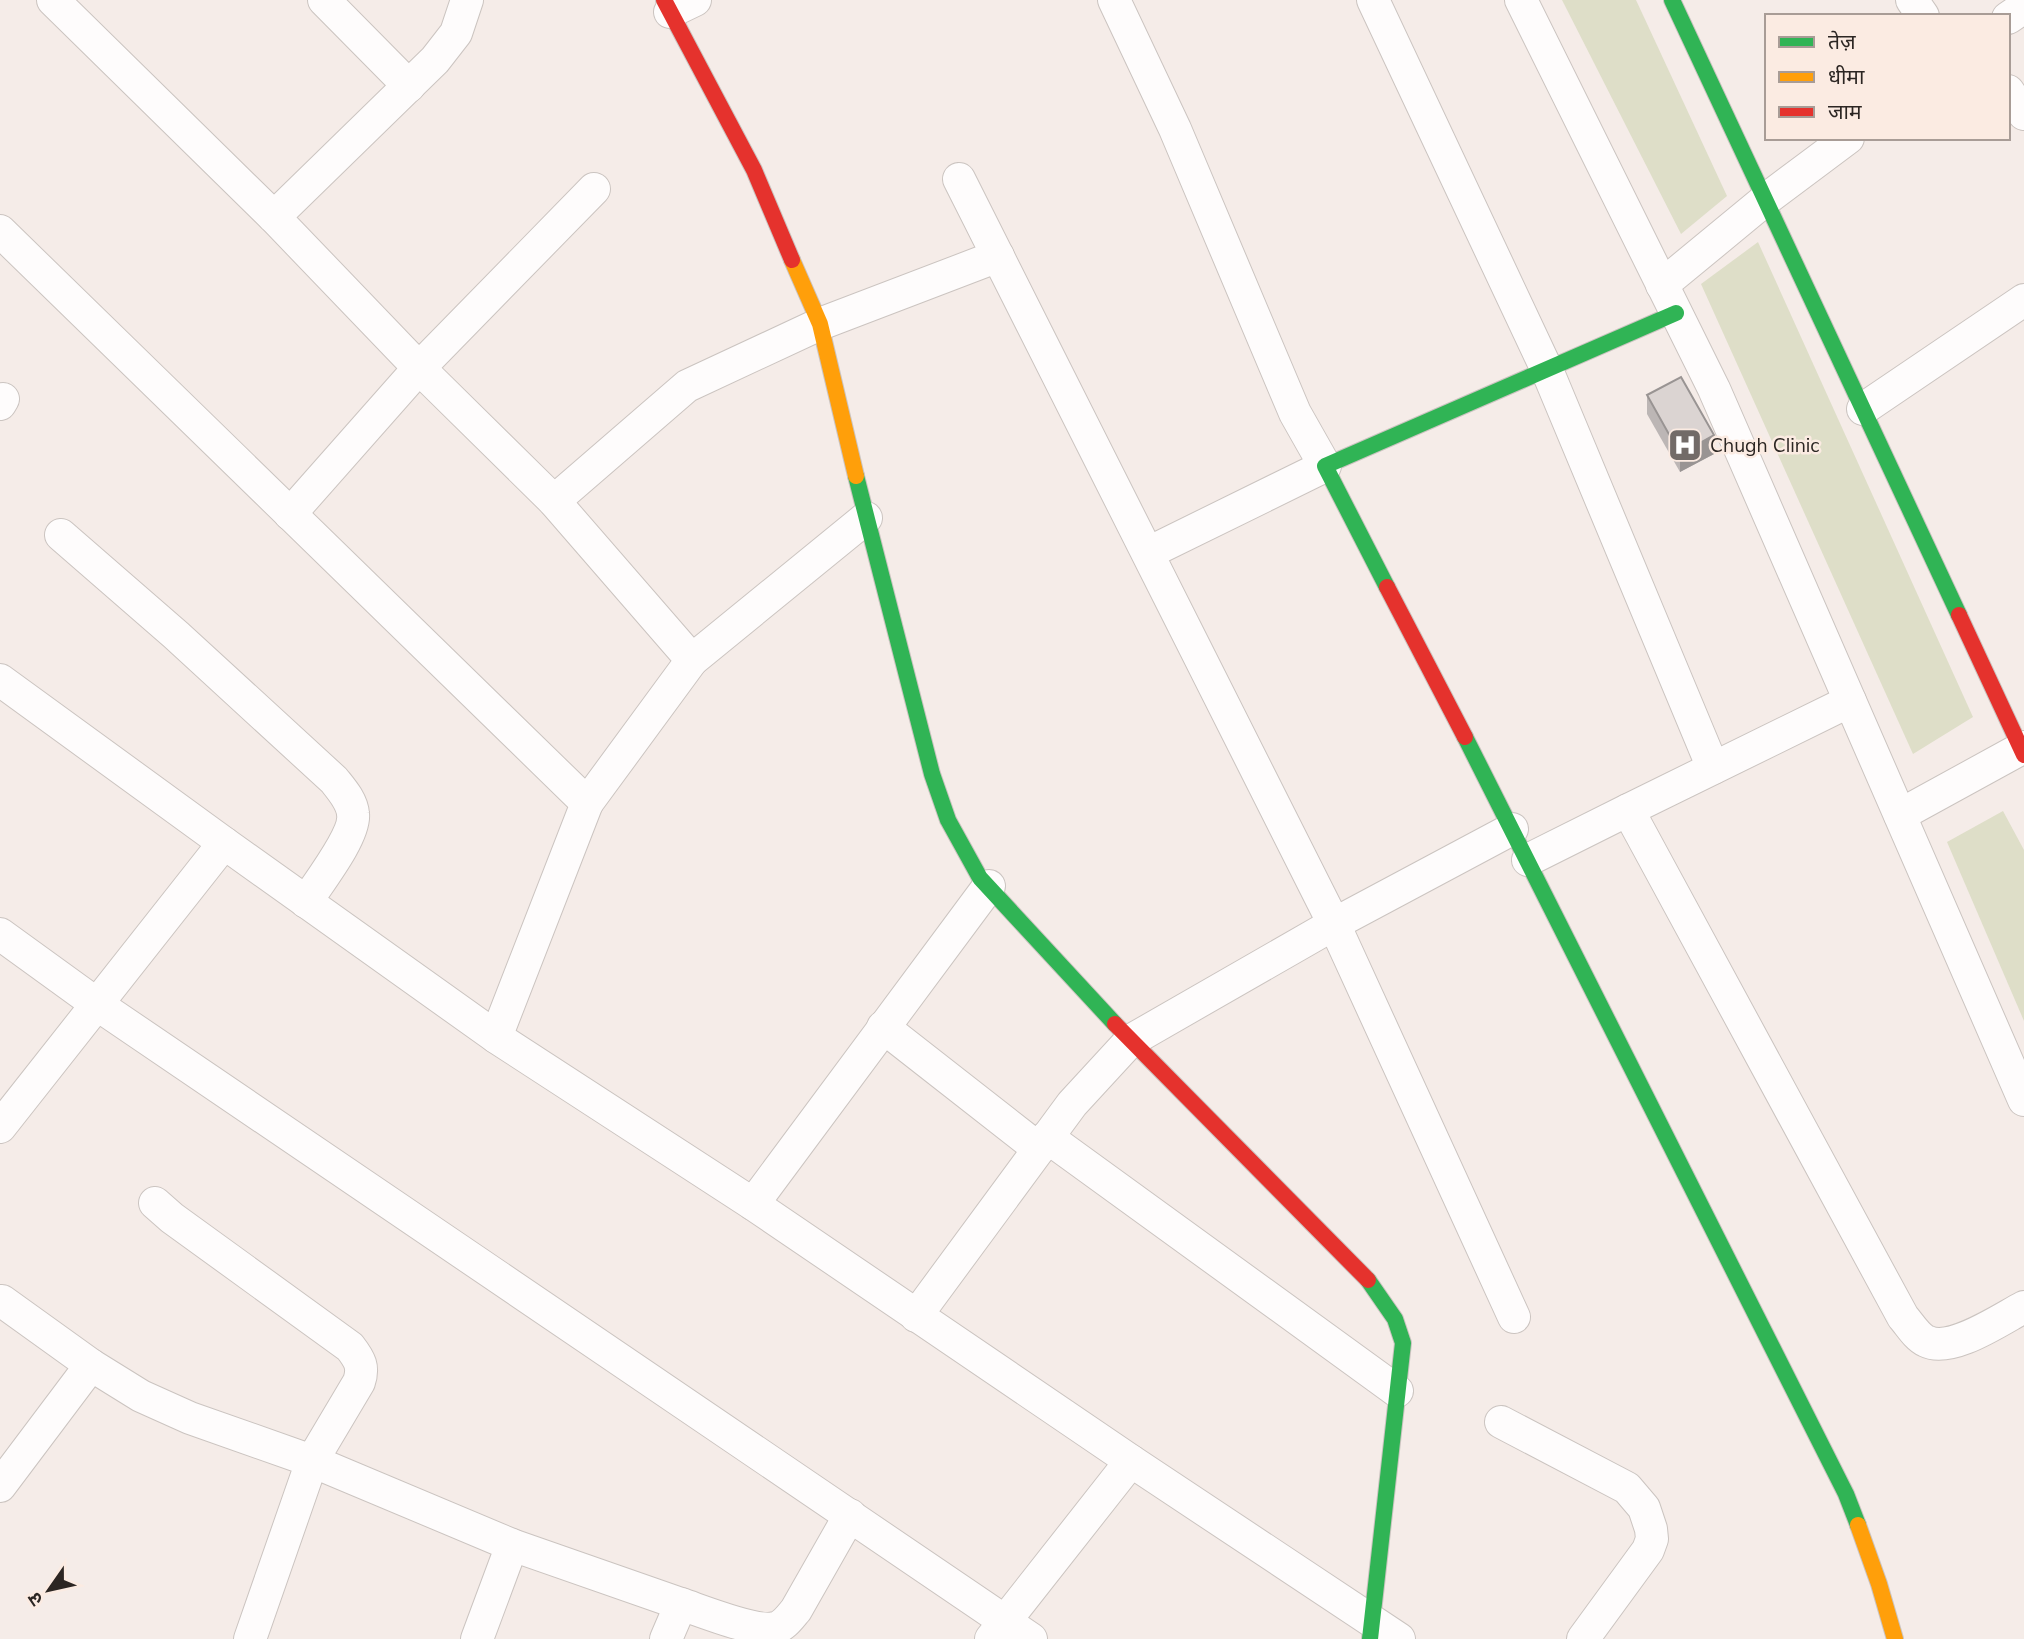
<svg xmlns="http://www.w3.org/2000/svg" width="2024" height="1639" font-family="Mulish,'Noto Sans Devanagari',sans-serif">
<rect width="100%" height="100%" fill="#f5ece8"/>
<g fill="#dedec8">
<path d="M1562,0H1636L1727,196L1681,234Z"/>
<path d="M1758,242L1973,717L1913,754L1701,284Z"/>
<path d="M2003,811L2024,850V1021L1947,842Z"/>
</g>
<g fill="none" stroke-linecap="round" stroke-linejoin="round">
<g stroke="#cbc4c0" stroke-width="34">
<g id="street">
<path d="M53,0L274,217L419,368L554,501L692,660L587,803"/>
<path d="M324,0L409,86"/>
<path d="M1114,0L1175,129L1295,413L1325,466L1148,553"/>
<path d="M1373,0L1547,370L1713,768"/>
<path d="M1521,0L1714,389L2024,1100"/>
<path d="M1912,0L1923,16"/>
<path d="M670,12L695,0"/>
<path d="M2008,18L2024,7"/>
<path d="M2008,91L2024,114"/>
<path d="M959,179L1334,924L1514,1317"/>
<path d="M274,217L435,60L456,33L467,0"/>
<path d="M0,231L587,803L496,1037L224,843L0,680"/>
<path d="M1662,285L1765,200L1848,138"/>
<path d="M0,404L3,399"/>
<path d="M1863,409L2024,300"/>
<path d="M554,501L687,386L820,324L998,256"/>
<path d="M290,514L419,368L594,189"/>
<path d="M61,535L176,635L334,780C342,790 352,801 353,814C356,835 318,883 306,902"/>
<path d="M692,660L866,518"/>
<path d="M1850,701L1628,810L1903,1317C1910,1325 1917,1337 1926,1341C1951,1354 2001,1319 2024,1307"/>
<path d="M1900,815L2024,747"/>
<path d="M1528,860L1628,810"/>
<path d="M0,934L98,1005L1031,1639"/>
<path d="M883,1027L1039,1149"/>
<path d="M496,1037L753,1204L1131,1461L1399,1639"/>
<path d="M0,1127L224,843"/>
<path d="M1047,1137L1397,1391"/>
<path d="M155,1203L172,1218L350,1347C360,1360 364,1367 359,1382L312,1461L512,1545L681,1604"/>
<path d="M753,1204L989,886"/>
<path d="M916,1316L1072,1104L1130,1041L1334,924L1512,829"/>
<path d="M91,1365L141,1396L190,1418L312,1461L250,1639"/>
<path d="M1501,1422L1627,1488L1644,1508L1651,1529L1652,1539L1648,1550L1583,1639"/>
<path d="M0,1486L91,1365L2,1301"/>
<path d="M477,1639L512,1545"/>
<path d="M666,1639L681,1604C702,1611 756,1633 775,1628C784,1626 790,1617 796,1610L850,1515"/>
<path d="M991,1639L1131,1461"/>
</g>
</g>
<g stroke="#cbc4c0" stroke-width="18">
<g id="fast">
<path d="M1672,0L1959,615"/>
<path d="M856,476L932,774L948,820L980,878L1115,1024"/>
<path d="M1387,587L1325,466L1676,313"/>
<path d="M1465,737L1846,1494L1858,1525"/>
<path d="M1368,1280L1395,1319L1403,1343L1370,1639"/>
</g>
</g>
<g stroke="#cbc4c0" stroke-width="18">
<g id="slow">
<path d="M792,260L820,324L856,476"/>
<path d="M1858,1525L1879,1584L1895,1639"/>
</g>
</g>
<g stroke="#cbc4c0" stroke-width="18">
<g id="jam">
<path d="M664,0L754,170L792,260"/>
<path d="M1387,587L1465,737"/>
<path d="M1959,615L2024,755"/>
<path d="M1115,1024L1368,1280"/>
</g>
</g>
<use href="#street" stroke="#fefcfc" stroke-width="32"/>
<use href="#fast" stroke="#30b455" stroke-width="16"/>
<use href="#slow" stroke="#ff9f0a" stroke-width="16"/>
<use href="#jam" stroke="#e5322d" stroke-width="16"/>
</g>
<path fill="#bcb6b5" d="M1647,395L1714,454L1680,472L1647,414Z"/>
<path fill="#999493" d="M1714,435V454L1680,472V454Z"/>
<path fill="#dbd4d2" stroke="#999493" stroke-width="2" d="M1681,377L1714,435L1680,454L1647,395Z"/>
<defs>
<g id="hospital-square" transform="scale(1.75)"><rect x="-9" y="-9" width="18" height="18" rx="4" fill="#726b68" stroke="#fbebe2"/><path d="M-5-5h3v3.5h4V-5h3V5h-3V1.5h-4V5h-3Z" fill="#fff"/></g>
</defs>
<g fill-rule="evenodd">
<use href="#hospital-square" x="1685" y="445"/>
</g>
<g text-anchor="middle" dominant-baseline="central" stroke-width="5" stroke-linejoin="round" paint-order="stroke">
<g font-size="19" fill="#2c2623" stroke="#fbebe2" text-anchor="start">
<text x="1710" y="445">Chugh Clinic</text>
</g>
</g>
<rect x="1765" y="14" width="245" height="126" fill="#fbebe2" stroke="#a89c96" stroke-width="2"/>
<rect x="1779" y="37" width="35" height="10" fill="#30b455" stroke="#a89c96" stroke-width="2"/>
<text x="1828" y="49" font-size="21" fill="#2c2623">तेज़</text>
<rect x="1779" y="72" width="35" height="10" fill="#ff9f0a" stroke="#a89c96" stroke-width="2"/>
<text x="1828" y="84" font-size="21" fill="#2c2623">धीमा</text>
<rect x="1779" y="107" width="35" height="10" fill="#e5322d" stroke="#a89c96" stroke-width="2"/>
<text x="1828" y="119" font-size="21" fill="#2c2623">जाम</text>
<g transform="translate(49 1590) rotate(236)" stroke="#fbebe2" stroke-width="5" paint-order="stroke">
<path d="M0-5L12 26L0 18L-12 26Z" fill="#2c2623"/>
<text y="-10" font-size="19" font-weight="bold" text-anchor="middle" fill="#2c2623">उ</text>
</g>
</svg>
